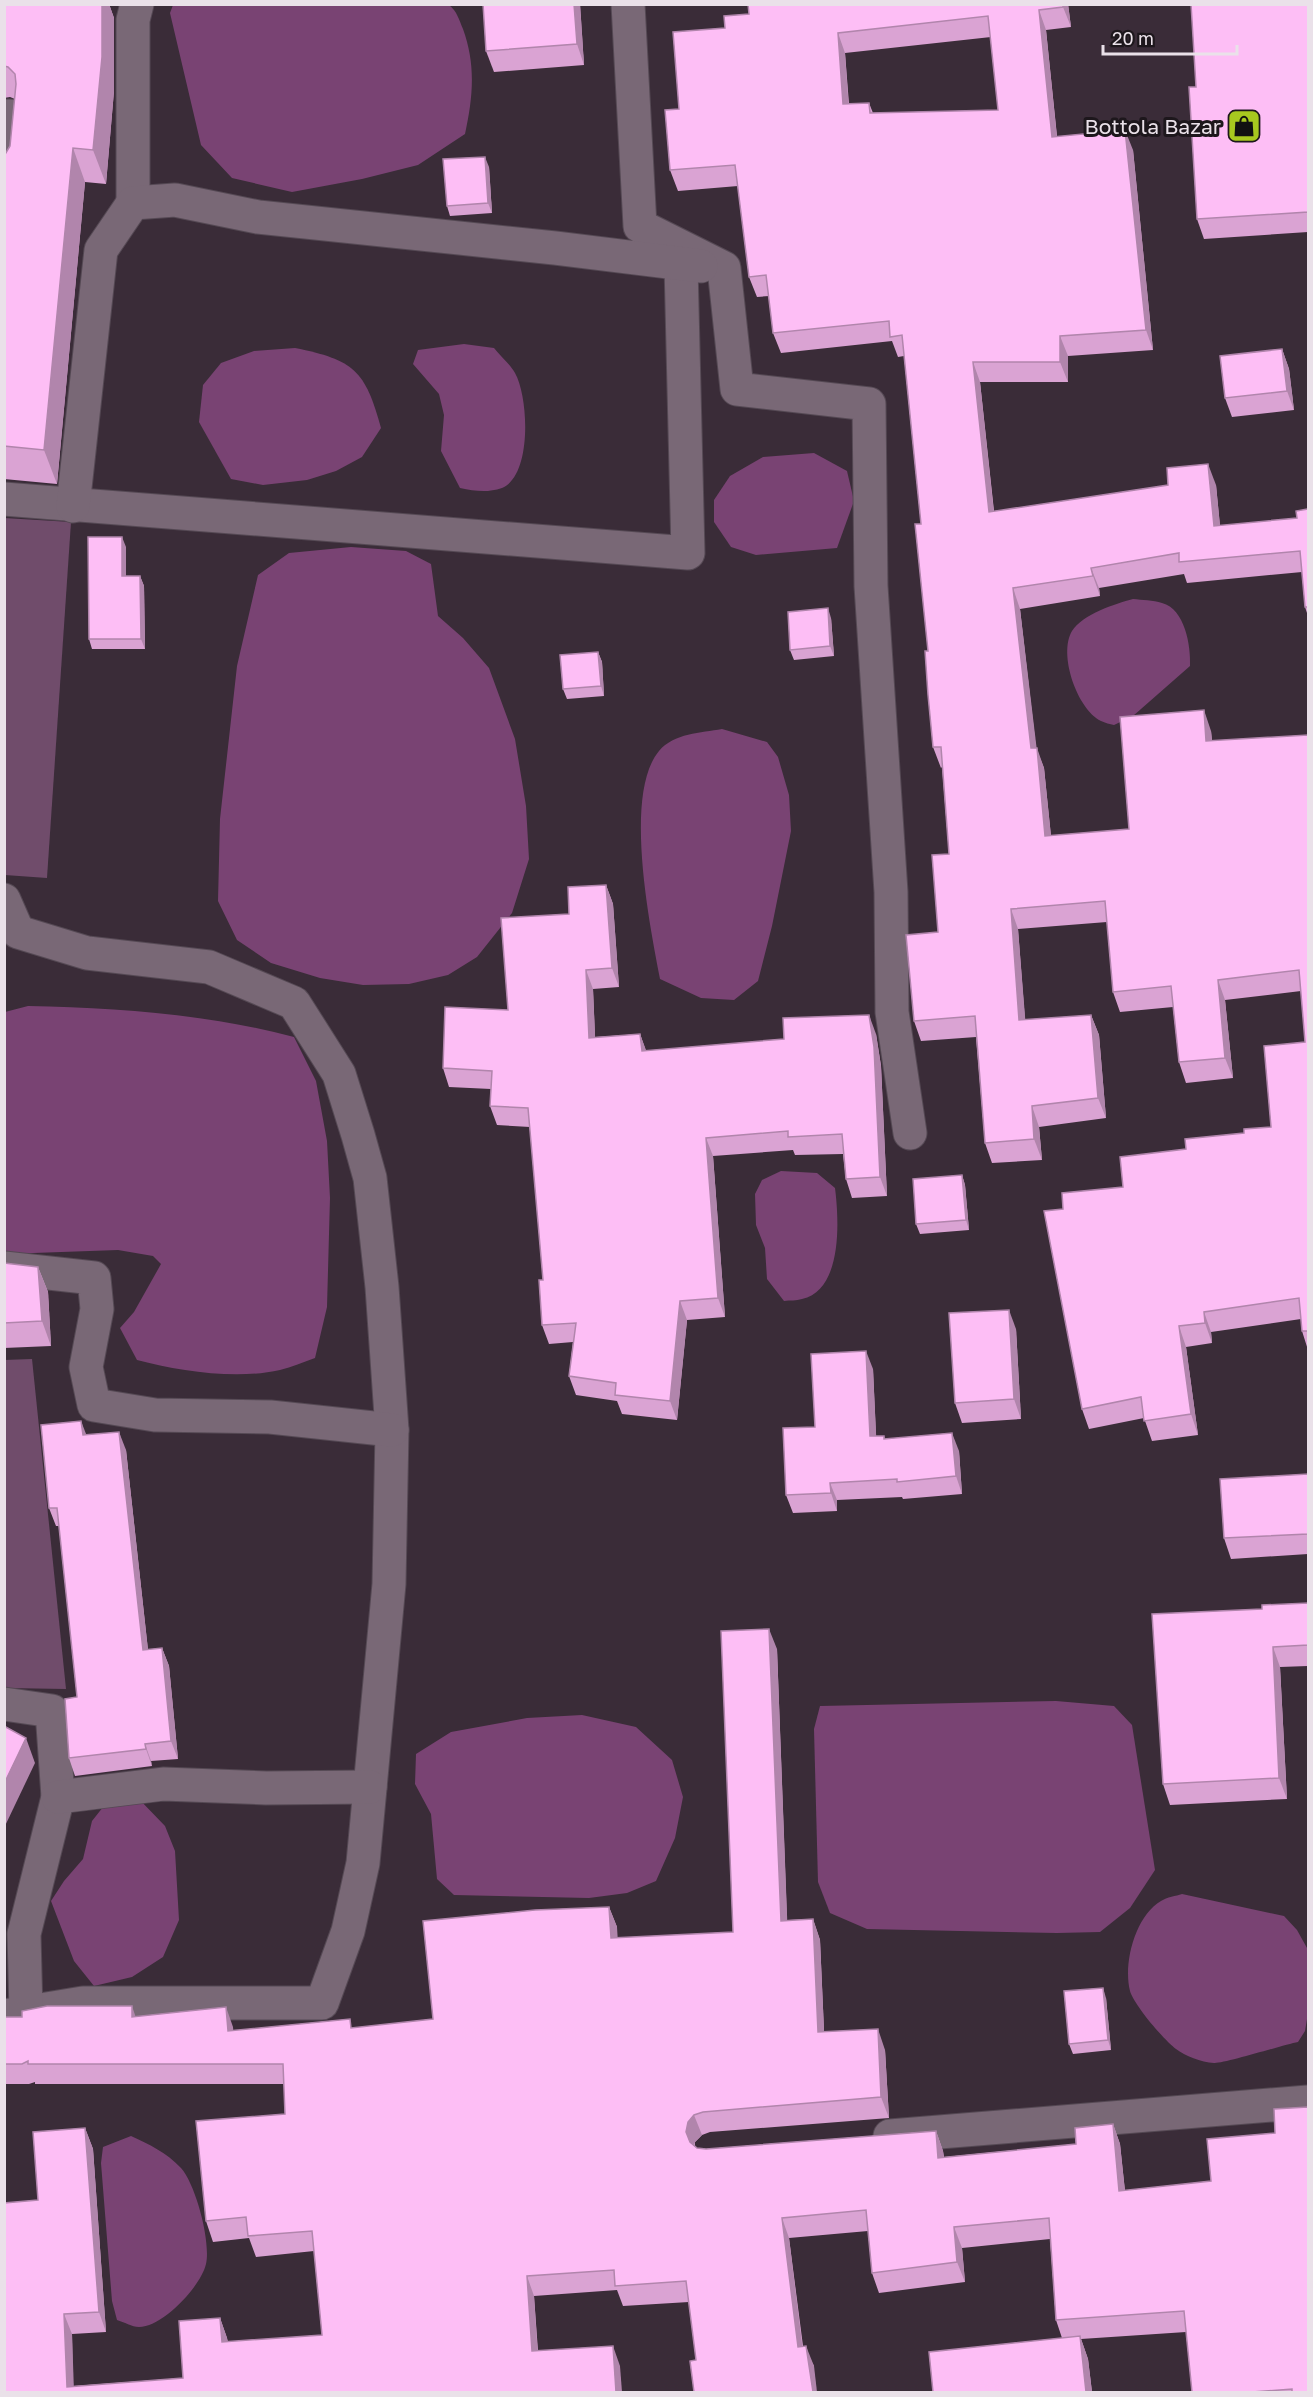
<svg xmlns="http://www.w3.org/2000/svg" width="1313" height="2397" font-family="'Golos Text',sans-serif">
<rect width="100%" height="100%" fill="#3a2c38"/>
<g fill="#704c6b">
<path d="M4,518L71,522L47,878L5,875Z"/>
<path d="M32,1359L66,1689L5,1688L4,1360Z"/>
</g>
<g fill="#794373">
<path d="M173,5H449C457,11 459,20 463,29C476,65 473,97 465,134L418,165L362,179L292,192L232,178L201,145L170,13Z"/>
<path d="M464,344L494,348C500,356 510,364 515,373C529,398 532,476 502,488C487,493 475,491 460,488L441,451L444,415L439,394L413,364L418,350Z"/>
<path d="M295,348C354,360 365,370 381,428L362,457L336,471L307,480L263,485L231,479L199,422L203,385L221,363L254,351Z"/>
<path d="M814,453L847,471L854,501L837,548L756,555L731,547L714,522V500L730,476L763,457Z"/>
<path d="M351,547L406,551L431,564L438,616L463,638L489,668L515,739L526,806L529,859L512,913L477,957L448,975L409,984L363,985L320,978L271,963L237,940L218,901L220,819L237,666L258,575L289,553Z"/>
<path d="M1133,599C1142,600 1153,600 1162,603C1185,609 1191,646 1190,666L1133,716L1114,725C1110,724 1105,723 1101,721C1077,709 1058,654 1072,631C1083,614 1115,604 1133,599Z"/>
<path d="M722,729L767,742L778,757L789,795L791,831L772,926L758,981L734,1000L701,998L660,979C650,926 623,794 659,751C674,733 701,733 722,729Z"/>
<path d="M28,1006C118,1008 207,1014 294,1037L316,1081L327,1141L330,1198L327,1307L315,1358C303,1362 292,1367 280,1370C236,1380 179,1371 137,1360L120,1328L134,1312L161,1264L153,1256L118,1250L5,1254V1012Z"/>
<path d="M781,1171L817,1173L835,1188C839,1219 843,1290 802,1299C796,1301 790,1300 784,1301L767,1279L765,1248L756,1225L755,1194L762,1180Z"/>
<path d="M1056,1701L1114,1706L1132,1725L1155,1870L1130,1908L1100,1932L1057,1933L867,1929L830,1913L818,1882L814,1729L820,1706Z"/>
<path d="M582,1715L636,1727L672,1760L683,1797L675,1838L656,1881L627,1893L589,1898L454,1895L437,1879L431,1814L415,1784L416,1754L451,1732L527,1718Z"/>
<path d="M111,1797H137L165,1826L175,1851L179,1920L163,1957L132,1977L94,1986L74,1961L51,1901L64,1881L83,1859L92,1821Z"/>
<path d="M1182,1894L1284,1916L1297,1930L1307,1948L1308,1959V2013L1305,2031L1298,2042C1283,2045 1223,2064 1214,2063C1201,2062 1185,2056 1176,2049C1164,2040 1134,2005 1130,1991C1123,1964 1135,1916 1161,1901C1167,1897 1176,1896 1182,1894Z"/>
<path d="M131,2136C150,2145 166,2152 181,2168C196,2185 211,2242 206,2264C201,2286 163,2327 139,2327C132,2327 124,2322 117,2320L112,2301L101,2163L103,2147Z"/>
</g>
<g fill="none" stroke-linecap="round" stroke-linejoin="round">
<g stroke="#554954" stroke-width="35">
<g id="minor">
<path d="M628,4L640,226L724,268L737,389L869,404L871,586L891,892L892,1012L910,1133"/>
<path d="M4,116H10L4,178"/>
<path d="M133,203V20L137,4"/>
<path d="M4,499L688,553L681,265"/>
<path d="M73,506L101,250L133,203L175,200L258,217L555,248L701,266"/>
<path d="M4,900L18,932L87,953L209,967L294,1003L339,1074L358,1135L370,1178L382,1287L392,1430L389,1584L363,1863L348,1931L322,2003H83L4,2016"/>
<path d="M4,1268L94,1278L97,1309L86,1367L94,1405L155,1415L270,1417L392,1430"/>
<path d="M4,1704L52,1711L58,1797L24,1934L26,2012"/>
<path d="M58,1797L163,1784L266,1788L370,1787"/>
<path d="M890,2136L1308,2102"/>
</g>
</g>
<use href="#minor" stroke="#796876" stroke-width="33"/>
</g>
<g fill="#daa3d3" fill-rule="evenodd">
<path d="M4,4H109L114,18V91L106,184L85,182L57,484L4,479V156L10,146L15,99L10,97L4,98Z"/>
<path d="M580,4L584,65L494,72L486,51Z"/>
<path d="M748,4H1068L1071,27L1046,30L1057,136L1133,150L1153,350L1068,356V382H980L994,511L1216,485L1220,526L1297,518L1308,509V616L1305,607L1302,572L1187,583L1184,574L1099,588L1100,596L1020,609L1036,748L1044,768L1051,836L1129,829L1211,731L1212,741L1308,735V1350L1302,1331L1301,1319L1211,1332L1212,1343L1186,1347L1198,1435L1152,1441L1144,1418L1089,1429L1082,1409L1063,1209L1123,1187L1186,1149L1271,1127L1305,1042L1301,991L1225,1000L1233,1078L1186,1083L1179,1062L1173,1007L1120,1012L1113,992L1107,922L1018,929L1025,1020L1091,1015L1099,1035L1106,1118L1039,1127L1042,1160L992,1163L985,1143L976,1037L921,1041L914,1021L938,932L949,854L942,767L941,768L933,747L921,524L904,356L898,357L892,341L781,353L773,333L769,296L757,297L749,277L738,186L678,191L670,170L679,109L725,28L749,14ZM991,37L998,110L873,113L869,103L849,104L845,53Z"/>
<path d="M1308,4V232L1204,239L1197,219L1196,87Z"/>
<path d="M489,167L492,213L450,216L447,206Z"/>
<path d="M1282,349L1289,369L1294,410L1232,417L1225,398Z"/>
<path d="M126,547V576H140L144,586L145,649H92L89,639Z"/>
<path d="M831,618L834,656L794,660L790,650Z"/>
<path d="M598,652L602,662L604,696L567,699L563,689Z"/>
<path d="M606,885L613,904L619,987L593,989L595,1037L640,1034L646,1051L876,1034L881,1066L887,1196L852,1198L846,1179L843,1154L795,1155L793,1150L713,1156L725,1317L687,1320L677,1420L622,1414L617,1401L576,1395L569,1376L573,1342L549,1344L542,1325L543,1280L530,1127L497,1125L490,1106L491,1089L449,1087L443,1068L508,1010L569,914Z"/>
<path d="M962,1175L965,1185L969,1230L920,1234L916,1224Z"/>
<path d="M4,1263L38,1267L48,1292L51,1346L4,1348Z"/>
<path d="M1016,1329L1021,1419L962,1423L955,1403Z"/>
<path d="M873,1369L876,1436H884L885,1439L959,1451L962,1494L903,1499L902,1497L837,1500V1511L793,1513L786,1495L815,1427Z"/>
<path d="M86,1435L126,1450L148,1650L162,1648L169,1666L178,1759L151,1761L152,1766L75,1776L69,1758L77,1697L59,1526H56L49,1508Z"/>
<path d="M1308,1474V1554L1231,1559L1224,1538Z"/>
<path d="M1308,1603V1666L1280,1667L1287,1799L1170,1805L1163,1784L1262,1609Z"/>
<path d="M777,1649L787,1920L813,1919L820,1940L824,2031L885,2050L889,2118L710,2132L702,2135L695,2142V2146L697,2148L706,2149L936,2131L943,2151L944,2157L1076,2144L1113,2124L1120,2144L1125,2191L1308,2392H1192L1186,2332L1081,2339L1088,2359L1092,2392H933L1062,2338L1056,2320L1050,2239L962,2248L965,2282L879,2293L872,2273L868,2231L789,2238L803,2346L814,2366L696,2360L689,2302L623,2306L617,2290L534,2296L538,2351L620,2366L4,2392L38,2200L85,2128L93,2149L106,2332L72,2334L73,2386L183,2378L220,2318L227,2338L228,2342L322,2335L314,2251L256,2257L249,2238L213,2242L206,2221L285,2114L284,2084H35V2082L29,2084H4V2017L135,2016L233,2027V2030L353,2028L433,2019L609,1907L617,1927V1938L733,1932Z"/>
<path d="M1106,1998L1111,2050L1073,2054L1069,2044Z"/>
</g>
<g fill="#b185ac">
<path d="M102,4H109L114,18V91L106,184L93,150Z"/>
<path d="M574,4H580L584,65L577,44Z"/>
<path d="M1063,4H1068L1071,27L1063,7Z"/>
<path d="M1039,10L1046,30L1059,157L1052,137Z"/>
<path d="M838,33L845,53L850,125L843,104Z"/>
<path d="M1125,130L1133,150L1153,350L1146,330Z"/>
<path d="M73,148L85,182L57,484L44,450Z"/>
<path d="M485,157L489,167L492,213L488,203Z"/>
<path d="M1060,336L1068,356V382L1060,362Z"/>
<path d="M1282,349L1289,369L1294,410L1287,391Z"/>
<path d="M973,362L980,382L996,532L989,512Z"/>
<path d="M1208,464L1216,485L1222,546L1214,526Z"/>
<path d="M122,537L126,547V586L122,576Z"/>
<path d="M1091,568L1099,588L1100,596L1093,576Z"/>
<path d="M140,576L144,586L145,649L141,639Z"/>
<path d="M1013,588L1020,609L1039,768L1031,748Z"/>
<path d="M828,608L831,618L834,656L830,646Z"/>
<path d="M598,652L602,662L604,696L601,686Z"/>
<path d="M1204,710L1211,731L1214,761L1206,741Z"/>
<path d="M1037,748L1044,768L1053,856L1045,836Z"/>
<path d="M606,885L613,904L619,987L612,968Z"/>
<path d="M1011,909L1018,929L1027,1041L1019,1020Z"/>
<path d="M586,970L593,989L596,1057L589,1038Z"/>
<path d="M1218,980L1225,1000L1233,1078L1225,1058Z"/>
<path d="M869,1015L876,1034L881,1066L887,1196L880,1177Z"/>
<path d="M1091,1015L1099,1035L1106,1118L1098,1098Z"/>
<path d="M640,1034L647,1053L642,1051Z"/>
<path d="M1032,1106L1039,1127L1042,1160L1034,1139Z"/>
<path d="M706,1138L713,1156L725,1317L718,1298Z"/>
<path d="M962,1175L965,1185L969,1230L966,1220Z"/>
<path d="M38,1267L48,1292L51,1346L42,1321Z"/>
<path d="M680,1301L687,1320L677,1420L670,1401Z"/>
<path d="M1009,1310L1016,1329L1021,1419L1014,1399Z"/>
<path d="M1204,1312L1211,1332L1212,1343L1205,1323Z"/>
<path d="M1179,1326L1186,1347L1198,1435L1191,1414Z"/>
<path d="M866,1351L873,1369L877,1454L870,1436Z"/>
<path d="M81,1421L88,1439L83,1435Z"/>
<path d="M119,1432L126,1450L150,1668L143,1650Z"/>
<path d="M952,1433L959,1451L962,1494L956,1476Z"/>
<path d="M830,1483L837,1500V1511L831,1493Z"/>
<path d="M769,1629L777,1649L788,1941L781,1921Z"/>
<path d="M1273,1647L1280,1667L1287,1799L1279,1778Z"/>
<path d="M162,1648L169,1666L178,1759L171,1741Z"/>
<path d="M26,1738L35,1763L4,1828V1784Z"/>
<path d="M145,1744L151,1761L152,1766L146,1749Z"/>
<path d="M4,1887L6,1927L4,1921Z"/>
<path d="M609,1907L617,1927L619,1958L611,1938Z"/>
<path d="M813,1919L820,1940L825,2052L818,2032Z"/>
<path d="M1103,1988L1106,1998L1111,2050L1108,2040Z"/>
<path d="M132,2006L139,2027L132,2017Z"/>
<path d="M226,2007L233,2027L235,2051L228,2031Z"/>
<path d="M878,2029L885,2050L889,2118L881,2097Z"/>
<path d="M694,2115L702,2135L695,2142L693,2152L686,2132L688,2122Z"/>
<path d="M1113,2124L1120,2144L1127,2211L1119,2191Z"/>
<path d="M85,2128L93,2149L106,2332L99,2312Z"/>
<path d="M936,2131L943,2151L946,2178L938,2158Z"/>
<path d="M782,2218L789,2238L805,2367L798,2347Z"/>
<path d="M954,2227L962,2248L965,2282L957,2262Z"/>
<path d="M527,2276L534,2296L539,2372L532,2351Z"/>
<path d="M64,2314L72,2334L74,2392L67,2387Z"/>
<path d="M220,2318L227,2338L229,2362L222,2342Z"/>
<path d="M1080,2336L1088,2359L1092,2392H1086Z"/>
<path d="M613,2346L620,2366L622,2392H616Z"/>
<path d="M806,2346L814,2366L817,2392H813Z"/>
</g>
<g fill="#fdbef5" stroke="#b185ac" stroke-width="1.5" fill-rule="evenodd">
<path d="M4,4H102V57L93,150L73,148L44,450L4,446V156L10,146L16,84L15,74L8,67L4,66Z"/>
<path d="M483,4H574L577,44L486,51Z"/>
<path d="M748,4H1063V7L1039,10L1052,137L1125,130L1146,330L1060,336V362H973L989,512L1168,485L1167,468L1208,464L1214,526L1297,518L1296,511L1308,509V607H1305L1300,551L1179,562V553L1091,568L1093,576L1013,588L1031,748H1037L1045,836L1129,829L1120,717L1204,710L1206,741L1308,735V1331H1302L1299,1298L1204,1312L1205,1323L1179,1326L1191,1414L1144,1421L1141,1397L1082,1409L1044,1211L1063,1209L1062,1193L1123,1187L1120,1157L1186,1149L1185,1139L1244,1133V1129L1271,1127L1264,1046L1305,1042L1299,970L1218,980L1225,1058L1179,1062L1171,986L1113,992L1105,901L1011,909L1019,1020L1091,1015L1098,1098L1032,1106L1034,1139L985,1143L975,1016L914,1021L906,935L938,932L932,855L949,854L941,747H933L928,695L925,651H928L915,524H921L902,335L890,337L889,321L773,333L766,275L749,277L735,165L670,170L665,110L679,109L673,32L725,28L724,16L749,14ZM988,16L998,110L870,113L869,103L843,104L838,33Z"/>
<path d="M1191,4H1308V212L1197,219L1189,87H1196Z"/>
<path d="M485,157L488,203L447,206L443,159Z"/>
<path d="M1282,349L1287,391L1225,398L1220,356Z"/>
<path d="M88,537H122V576H140L141,639H89Z"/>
<path d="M828,608L830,646L790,650L788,612Z"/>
<path d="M598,652L601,686L563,689L560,655Z"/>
<path d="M606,885L612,968L586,970L589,1038L640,1034L642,1051L784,1039L783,1018L869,1015L874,1047L880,1177L846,1179L842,1134L788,1137V1131L706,1138L718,1298L680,1301L670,1401L615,1395L616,1383L569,1376L576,1323L542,1325L539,1280H543L528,1108L490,1106L492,1071L443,1068L445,1007L508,1010L501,918L569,914L568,887Z"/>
<path d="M962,1175L966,1220L916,1224L913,1179Z"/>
<path d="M4,1263L38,1267L42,1321L4,1323Z"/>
<path d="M1009,1310L1014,1399L955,1403L949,1313Z"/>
<path d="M866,1351L870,1436H884V1439L952,1433L956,1476L897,1482V1479L830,1483L831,1493L786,1495L783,1428L815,1427L811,1354Z"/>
<path d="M81,1421L83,1435L119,1432L143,1650L162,1648L171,1741L145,1744L146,1749L69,1758L65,1699L77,1697L57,1508H49L41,1425Z"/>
<path d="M1308,1474V1534L1224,1538L1220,1479Z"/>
<path d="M1308,1603V1645L1273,1647L1279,1778L1163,1784L1152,1614L1262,1609V1605Z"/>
<path d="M769,1629L781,1921L813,1919L818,2032L878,2029L881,2097L703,2112L694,2115L688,2122L686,2132L690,2142L697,2148L706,2149L936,2131L938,2158L1076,2144L1075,2128L1113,2124L1119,2191L1211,2181L1207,2139L1275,2133L1274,2109L1308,2107V2392H1292V2389L1252,2392H1192L1184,2311L1056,2320L1049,2218L954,2227L957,2262L872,2273L866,2210L782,2218L798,2347L806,2346L813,2392H694L690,2361L696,2360L686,2281L615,2286L614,2270L527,2276L532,2351L613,2346L616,2392H4V2203L38,2200L33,2132L85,2128L99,2312L64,2314L67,2387L183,2378L179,2321L220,2318L222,2342L322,2335L312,2231L248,2236L246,2217L206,2221L196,2121L285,2114L283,2064H28V2061L22,2064H4V2017H22V2011L47,2006H132V2017L226,2007L228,2031L350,2019L351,2028L433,2019L423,1921L535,1910L609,1907L611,1938L733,1932L721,1631Z"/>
<path d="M4,1726L26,1738L4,1784Z"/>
<path d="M1103,1988L1108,2040L1069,2044L1064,1991Z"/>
<path d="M1080,2336L1086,2392H933L929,2352Z"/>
</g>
<defs>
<g id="shop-square" transform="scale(1.725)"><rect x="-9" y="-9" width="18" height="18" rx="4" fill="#a7c81f" stroke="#1d171c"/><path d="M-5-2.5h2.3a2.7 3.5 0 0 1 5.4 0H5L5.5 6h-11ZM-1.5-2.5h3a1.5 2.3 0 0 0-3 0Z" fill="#111"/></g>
</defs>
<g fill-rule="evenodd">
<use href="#shop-square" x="1244" y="126"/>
</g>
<g text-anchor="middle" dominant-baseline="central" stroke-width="6" stroke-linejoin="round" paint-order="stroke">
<g font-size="21" fill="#eae1e9" stroke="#1d171c" text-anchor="end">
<text x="1221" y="126">Bottola Bazar</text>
</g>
</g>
<rect width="1313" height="2397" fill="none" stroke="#eae1e9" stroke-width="12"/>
<path d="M1103 45v9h134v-9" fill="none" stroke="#eae1e9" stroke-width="3"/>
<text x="1112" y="45" font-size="18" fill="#eae1e9" stroke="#1d171c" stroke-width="4.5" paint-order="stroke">20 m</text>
</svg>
